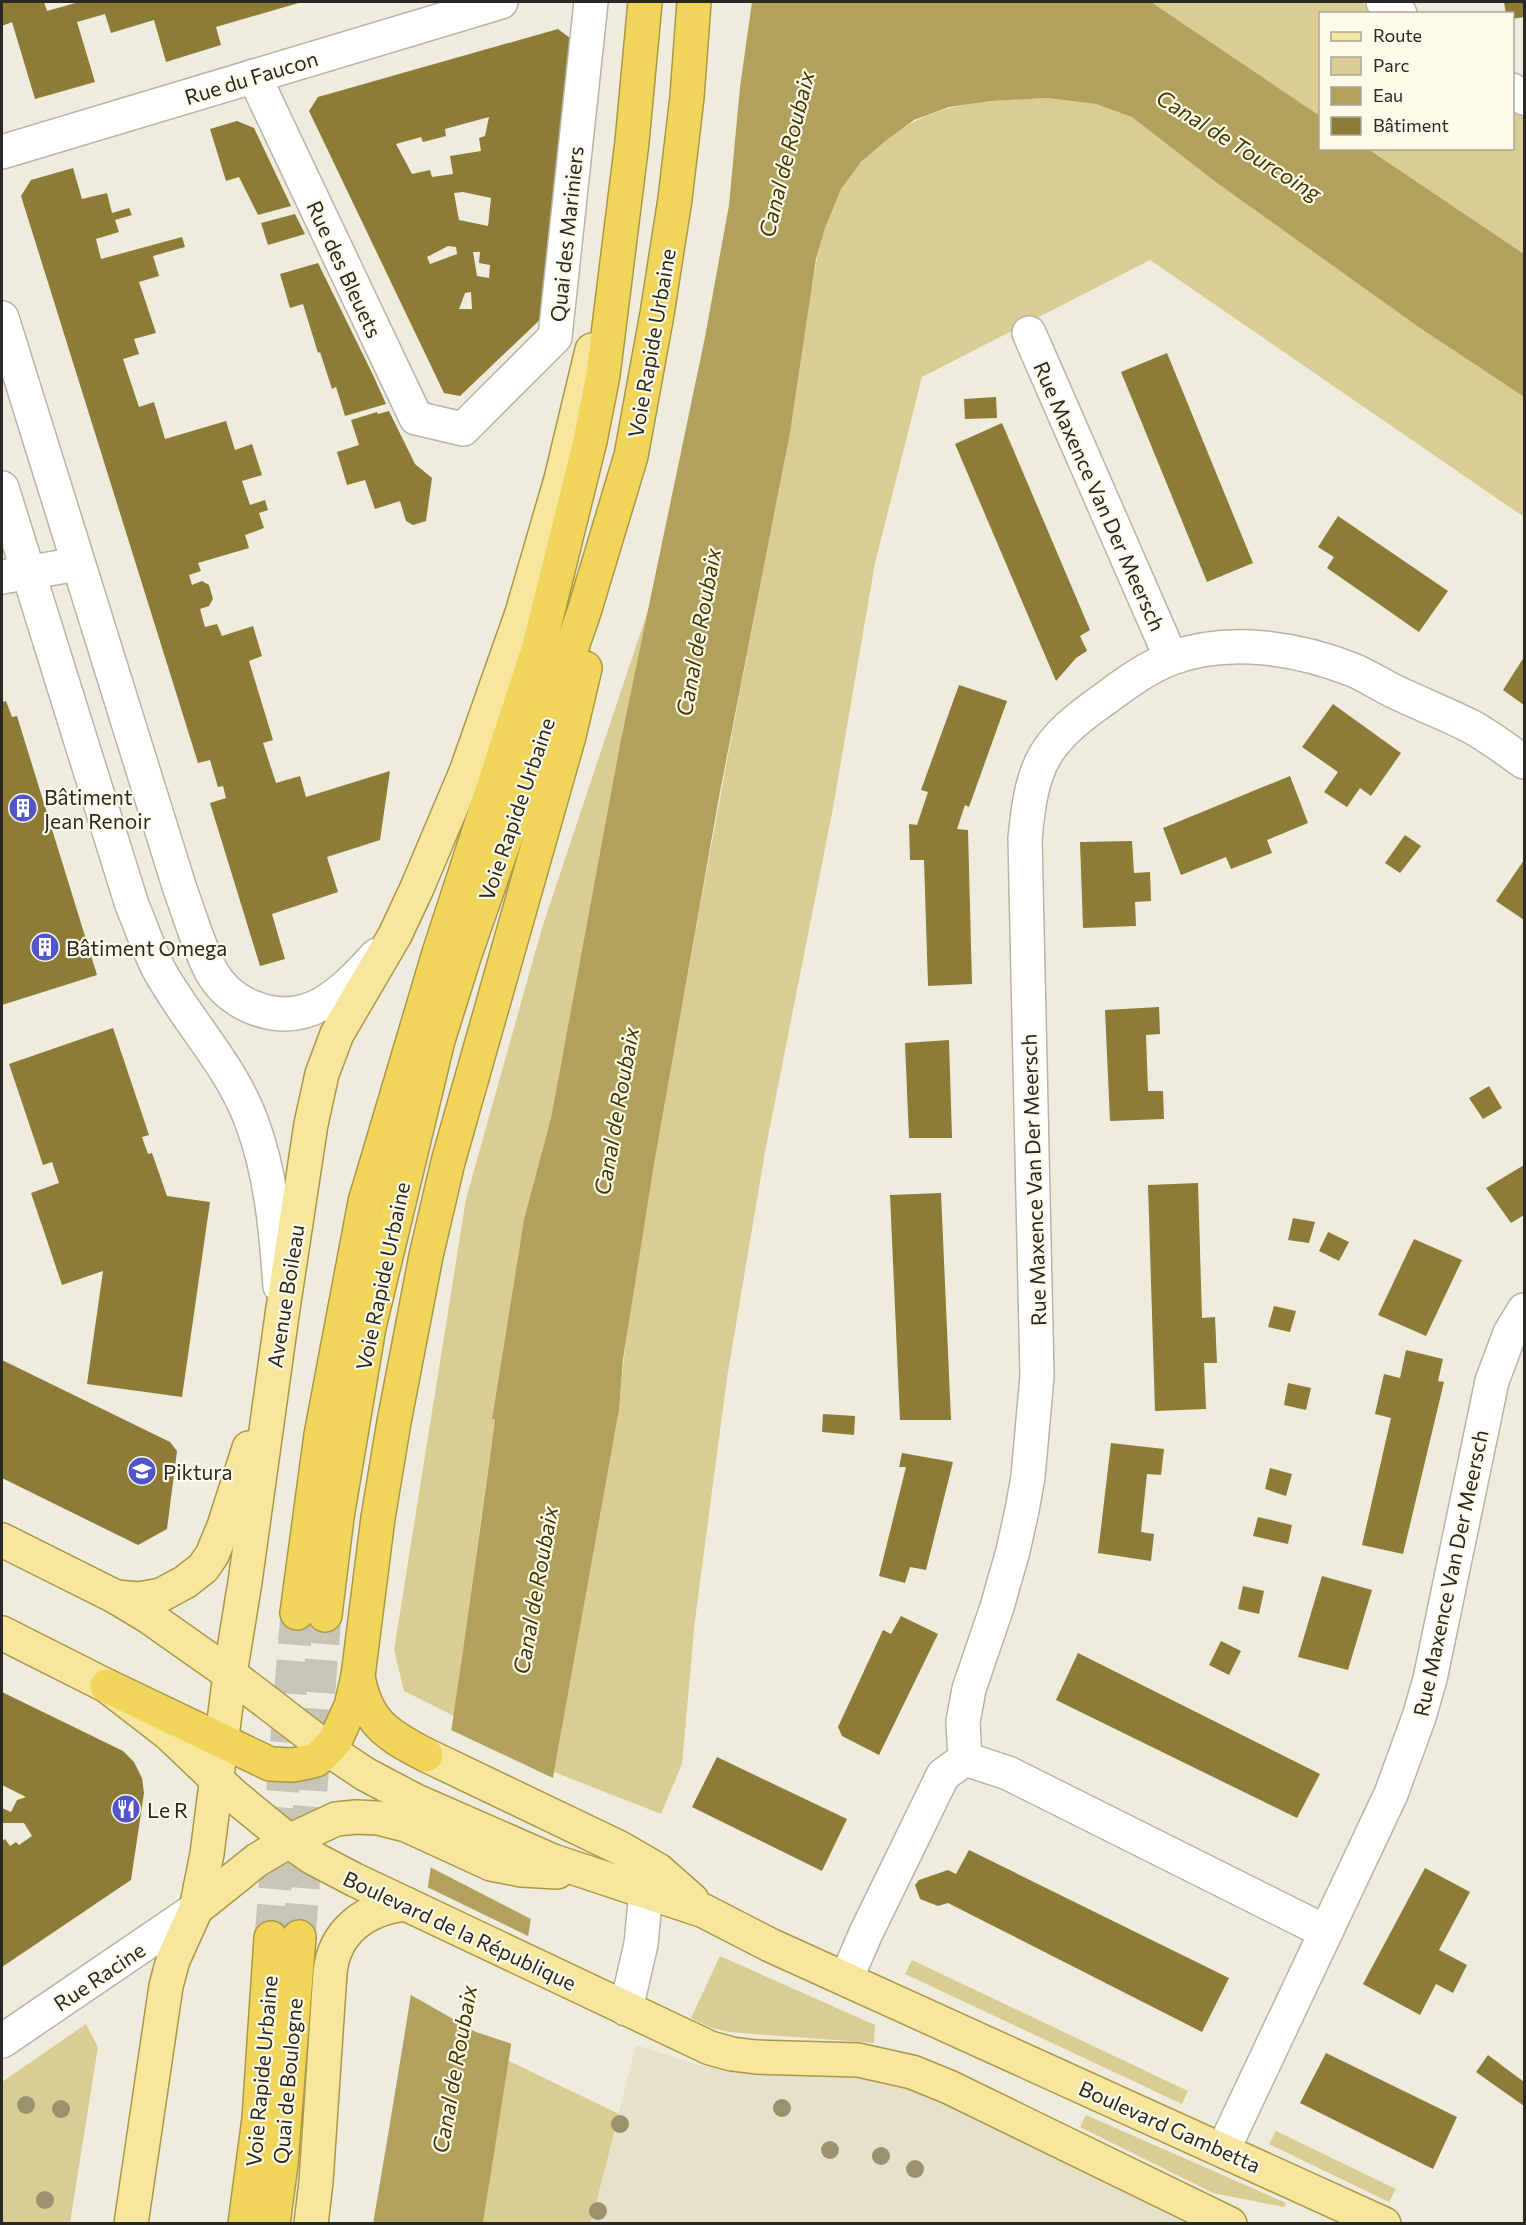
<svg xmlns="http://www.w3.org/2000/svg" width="1526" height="2225" font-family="Commissioner,sans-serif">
<rect width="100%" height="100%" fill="#f0ecdd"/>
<path fill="#e6e1cb" d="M636,2045L702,2066L864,2076L945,2096L1195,2224H591Z"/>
<g fill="#dacd93">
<path d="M1151,2H1361L1379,13L1320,14V116Z"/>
<path d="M1047,98L1096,104L1132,116L1217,183L1420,328L1524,397V517L1150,260L922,377L875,563L833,808L765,1152L727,1378L695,1620L682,1764L661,1814L554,1772L619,1410C628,1291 653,1174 673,1057C708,859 745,662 784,465C793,416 800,367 807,318C814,275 819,228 841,189C849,175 862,161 874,150C930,100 977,102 1047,98Z"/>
<path d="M1513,107L1524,115V254L1368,149L1512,148Z"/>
<path d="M649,607L620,744L551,1118L524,1219L492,1418H495L454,1716L404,1691L394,1650L466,1199L542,928Z"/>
<path d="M720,1956L875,2025L874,2043L729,2032L709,2027L691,2018Z"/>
<path d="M912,1960L1188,2091L1182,2104L905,1974Z"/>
<path d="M86,2024L98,2047L70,2223H2V2082Z"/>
<path d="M507,2060L619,2114L591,2223L483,2224Z"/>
<path d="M1086,2115L1286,2203L1284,2207L1213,2193L1080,2127Z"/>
<path d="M1276,2131L1396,2189L1389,2202L1269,2144Z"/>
</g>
<path fill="#b2a15d" d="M752,2H1151L1320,116V148L1368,149L1524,254V397L1420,328L1217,183L1132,117L1096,104L1047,98L991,101L949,107L914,120L884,142L861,162L841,189L825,228L816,259L790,433L719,797L653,1170L623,1359L619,1410L554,1772L483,2223L373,2224C419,1956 459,1688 495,1419H492L524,1219L551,1118L620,744L705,337L729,205L740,87Z"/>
<g fill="#f0ecdd">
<path d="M449,1729L555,1779L533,1920L428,1866Z"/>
<path d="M425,1886L530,1937L512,2044L476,2032L411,1995L410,1987Z"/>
</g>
<g fill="#8c7c38" fill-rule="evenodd">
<path d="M2,2H44L47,11L79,2H302L216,27L221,45L166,62L154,20L111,33L105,14L77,22L95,82L35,99L12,22L2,26Z"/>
<path d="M1504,2H1524V17L1512,19V14H1506Z"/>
<path d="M558,29L570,38L545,315L460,396L444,393L309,111L318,97ZM489,117L485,136L479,138L481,151L450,156L453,174L432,177L430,170L412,174L396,144L421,137L423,142L446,136L445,129ZM463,192L491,198L488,226L459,220L454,193ZM448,246L456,247L457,254L430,264L427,257ZM473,252H480L479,263L490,265L489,278L477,276ZM471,292L472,309H459L465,293Z"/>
<path d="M237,121L254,128L291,206L258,215L239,177L226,181L210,129Z"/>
<path d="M73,168L82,199L107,193L112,213L129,208L132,215L115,220L119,232L96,239L101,259L182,237L185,247L153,256L159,276L139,282L156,333L134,339L139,354L123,359L139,407L154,402L165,439L226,421L235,450L252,444L262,475L242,481L250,505L265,500L268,510L259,513L264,528L245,535L249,548L198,563L201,571L189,575L192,585L202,581L209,585L213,599L209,606L200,609L205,627L217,624L222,636L253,626L262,656L249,661L273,740L263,743L276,783L300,776L306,797L390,771L380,840L327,857L338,892L272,914L285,959L260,966L210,803L226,798L223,786L218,787L210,760L198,763L21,196L31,180Z"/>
<path d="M295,214L305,234L268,245L261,223Z"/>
<path d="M318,263L373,375L386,404L345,416L336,387L332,389L320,352L318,353L303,304L290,308L280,274Z"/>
<path d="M1167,353L1253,563L1207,582L1121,372Z"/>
<path d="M996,397L997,418L965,419L964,399Z"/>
<path d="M389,411L415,464L432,478L426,521L413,525L406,521L400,501L375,509L365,480L347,485L337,452L359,445L351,420L377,412L378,414Z"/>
<path d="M1002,423L1090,630L1080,636L1087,651L1076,658L1056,681L955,444Z"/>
<path d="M1338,516L1448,591L1419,632L1327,568L1334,557L1318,547Z"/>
<path d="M1524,657V705L1503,690Z"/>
<path d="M959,685L1007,701L969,807L965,805L957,829L968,830L972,984L928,986L924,860H910L909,824L917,825L928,792L921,790Z"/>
<path d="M6,701L12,717L17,716L97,975L2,1005V702Z"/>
<path d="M1333,704L1401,753L1371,796L1360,788L1347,807L1324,792L1338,772L1302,747Z"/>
<path d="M1290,776L1308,823L1267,840L1272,853L1231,869L1226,857L1181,875L1163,828Z"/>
<path d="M1405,835L1421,846L1400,873L1385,863Z"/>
<path d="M1132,841L1134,873L1150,872L1151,901L1135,902L1136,926L1083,928L1080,842Z"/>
<path d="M1524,860V920L1496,901Z"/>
<path d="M1159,1007L1160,1034L1146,1035L1148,1091H1163L1164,1119L1110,1121L1105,1010Z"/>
<path d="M113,1028L149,1135L142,1137L148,1154L152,1153L167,1196L210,1202L182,1397L87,1384L103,1271L62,1285L31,1193L59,1183L52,1162L43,1165L9,1064Z"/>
<path d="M949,1040L952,1138H909L905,1043Z"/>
<path d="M1489,1086L1502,1108L1483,1119L1469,1098Z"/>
<path d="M1524,1165V1215L1511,1223L1486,1188Z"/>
<path d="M1198,1183L1202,1318L1215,1317L1217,1363H1204L1206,1409L1155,1411L1148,1185Z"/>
<path d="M941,1193L951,1420H900L890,1195Z"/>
<path d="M1293,1218L1315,1222L1309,1243L1288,1240Z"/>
<path d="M1328,1232L1349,1242L1339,1261L1319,1251Z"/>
<path d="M1414,1239L1462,1260L1426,1336L1378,1315Z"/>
<path d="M1274,1306L1296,1311L1290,1332L1268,1327Z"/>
<path d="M1406,1350L1443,1359L1438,1381L1444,1382L1403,1554L1362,1545L1391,1418L1375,1414L1384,1374L1400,1378Z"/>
<path d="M2,1360L170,1442L177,1451L167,1529L138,1545L2,1478Z"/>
<path d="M1288,1383L1311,1388L1306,1410L1284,1405Z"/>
<path d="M823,1414L855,1416L854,1435L822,1432Z"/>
<path d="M1111,1443L1164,1449L1161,1475L1147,1474L1141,1532L1154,1534L1151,1561L1098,1553Z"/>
<path d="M902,1453L953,1462L926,1570L910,1567L905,1583L879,1576L906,1467H899Z"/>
<path d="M1270,1468L1292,1474L1286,1496L1265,1489Z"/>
<path d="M1258,1517L1292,1525L1288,1544L1253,1536Z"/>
<path d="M1322,1576L1372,1590L1348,1670L1298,1657Z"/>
<path d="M1243,1586L1264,1591L1259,1614L1238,1609Z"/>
<path d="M901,1616L938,1634L879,1755L842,1736L838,1727L883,1630L891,1634Z"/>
<path d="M1221,1641L1241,1651L1229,1675L1209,1665Z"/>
<path d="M1078,1653L1320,1774L1297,1818L1056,1700Z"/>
<path d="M2,1692L123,1751L134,1762L142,1778L144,1793L131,1880L2,1967V1841L5,1839L10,1846L16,1842L19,1845L32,1836L24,1823H2V1808L11,1812L17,1800L26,1797L2,1785Z"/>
<path d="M717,1757L847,1819L822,1871L692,1807Z"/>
<path d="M969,1850L1229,1978L1202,2032L948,1903L938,1906L920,1899L915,1885L919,1880L948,1870L956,1874Z"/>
<path d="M1425,1868L1470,1892L1439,1950L1467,1965L1453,1993L1436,1984L1420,2015L1363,1984Z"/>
<path d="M1326,2053L1457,2117L1433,2169L1300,2103Z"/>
<path d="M1488,2055L1524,2082V2106L1476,2072Z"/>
</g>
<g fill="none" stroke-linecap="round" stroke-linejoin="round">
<g stroke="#c8c5b8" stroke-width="33" stroke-dasharray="33 16" stroke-linecap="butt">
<path d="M299,1937L325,1615"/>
<path d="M271,1938L297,1613"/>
</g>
<g stroke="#b8b5a6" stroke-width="36">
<g id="minor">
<path d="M1383,2L1400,14"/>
<path d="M254,76L416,418L463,429L555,337L591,2"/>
<path d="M1512,90L1524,98"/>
<path d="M2,152L501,2"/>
<path d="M2,318L180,889C190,916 198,945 211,971C220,987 235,1000 252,1007C307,1030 342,993 377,955"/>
<path d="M1029,333L1171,658"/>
<path d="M2,488L132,905C141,926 148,948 158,968C186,1020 230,1064 251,1120C271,1172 276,1230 280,1286"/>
<path d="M2,577L78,564"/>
<path d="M965,1759L963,1722L969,1689L997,1607L1013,1551L1022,1510L1028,1477L1037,1376L1025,839C1032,763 1043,742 1106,698C1126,683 1148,667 1172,658C1229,637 1298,648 1353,670C1370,677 1385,688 1402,695C1425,706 1449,715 1472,727C1490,737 1507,750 1524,762"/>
<path d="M846,1979L866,1933L943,1775L965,1759L1008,1773L1326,1932"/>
<path d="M626,2009L641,1944L646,1891"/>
<path d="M2,2041L196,1909"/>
<path d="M1223,2150L1391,1794L1419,1717L1430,1679L1492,1381L1510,1333L1524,1310"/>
</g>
</g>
<g stroke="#ab9847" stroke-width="36">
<g id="major">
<path d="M2,1540L116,1597L149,1617L230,1674L329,1750L365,1774L414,1800L553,1861L704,1911L770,1945L1384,2224"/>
<path d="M116,1597L139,1599L161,1595L185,1582L203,1568L212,1555L224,1526L249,1448"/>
<path d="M2,1633L107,1686L169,1734L233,1795L289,1841L313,1858L355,1880L710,2048L732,2054L756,2057L858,2060L912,2072L949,2087L1230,2224"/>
<path d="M426,1755L620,1848L658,1870L692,1900"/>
<path d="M196,1909L257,1860L289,1841L336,1819L356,1817L378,1818L406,1825L491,1864L522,1870L557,1872"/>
<path d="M131,2224L166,1986L173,1960L196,1909L207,1854L230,1674L245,1582L282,1315L311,1124L322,1074L337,1034L395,935L417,888L466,772L522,613L561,479L592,350"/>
<path d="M311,2224L316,2182L330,1973C334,1931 366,1908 406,1904"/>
</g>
</g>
<g stroke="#ab9847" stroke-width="36">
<g id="highway">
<path d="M297,1613L321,1435L365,1202L439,953L539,647L590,441L603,375L611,311L632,142L645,2"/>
<path d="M325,1615L337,1517L369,1327L438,1040L465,954L584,612L631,456L657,314L675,199L687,97L694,2"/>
<path d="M358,1676C366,1722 387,1735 426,1755"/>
<path d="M107,1686L270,1764L293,1765L304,1763L316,1760L323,1754L335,1741L351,1706L358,1676L378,1518L394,1422L426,1256L448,1162L569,736L585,668"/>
<path d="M245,2224L259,2119L271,1938"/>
<path d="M273,2224L281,2164L299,1937"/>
</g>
</g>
<use href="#minor" stroke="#fff" stroke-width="33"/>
<use href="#major" stroke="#f7e69d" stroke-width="33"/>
<use href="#highway" stroke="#f1d55b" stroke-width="33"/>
</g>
<g fill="#9a916d">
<circle cx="26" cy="2105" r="9"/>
<circle cx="782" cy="2108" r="9"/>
<circle cx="61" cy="2109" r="9"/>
<circle cx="620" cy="2124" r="9"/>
<circle cx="830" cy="2150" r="9"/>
<circle cx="881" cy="2156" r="9"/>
<circle cx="915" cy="2169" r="9"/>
<circle cx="45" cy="2200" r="9"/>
<circle cx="598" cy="2211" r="9"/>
</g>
<defs>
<g id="building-disc" transform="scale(1.5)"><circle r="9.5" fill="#5055cc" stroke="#fdfaea"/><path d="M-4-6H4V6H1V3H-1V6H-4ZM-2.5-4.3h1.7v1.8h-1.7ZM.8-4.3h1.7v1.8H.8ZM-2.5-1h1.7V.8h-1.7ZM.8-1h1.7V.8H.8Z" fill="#fff"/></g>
<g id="university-disc" transform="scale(1.5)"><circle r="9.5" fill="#5055cc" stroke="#fdfaea"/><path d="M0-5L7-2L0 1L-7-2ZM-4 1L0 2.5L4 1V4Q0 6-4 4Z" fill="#fff"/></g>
<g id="restaurant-disc" transform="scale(1.5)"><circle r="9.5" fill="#5055cc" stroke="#fdfaea"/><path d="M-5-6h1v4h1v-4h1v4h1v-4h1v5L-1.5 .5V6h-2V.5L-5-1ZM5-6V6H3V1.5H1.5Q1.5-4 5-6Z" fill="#fff"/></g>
</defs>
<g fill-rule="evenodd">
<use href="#building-disc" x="23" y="808"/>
<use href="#building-disc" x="45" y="947"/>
<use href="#university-disc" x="142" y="1471"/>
<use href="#restaurant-disc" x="126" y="1809"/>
</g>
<g text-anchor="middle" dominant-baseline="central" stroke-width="4.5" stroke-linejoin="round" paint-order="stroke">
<g font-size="21" fill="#292822" stroke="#fdfaea">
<text transform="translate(251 77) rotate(-17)">Rue du Faucon</text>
<text transform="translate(566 234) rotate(-84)">Quai des Mariniers</text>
<text transform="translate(345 269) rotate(65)">Rue des Bleuets</text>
<text transform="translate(651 343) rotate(-80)">Voie Rapide Urbaine</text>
<text transform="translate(1100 496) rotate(66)">Rue Maxence Van Der Meersch</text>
<text transform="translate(516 809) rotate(-71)">Voie Rapide Urbaine</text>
<text transform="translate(1033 1180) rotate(-92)">Rue Maxence Van Der Meersch</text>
<text transform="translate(382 1276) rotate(-78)">Voie Rapide Urbaine</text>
<text transform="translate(285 1296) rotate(-81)">Avenue Boileau</text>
<text transform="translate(1450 1573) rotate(-78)">Rue Maxence Van Der Meersch</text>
<text transform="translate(460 1930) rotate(25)">Boulevard de la République</text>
<text transform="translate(99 1976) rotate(-34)">Rue Racine</text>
<text transform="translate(261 2071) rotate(-85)">Voie Rapide Urbaine</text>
<text transform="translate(287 2081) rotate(-85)">Quai de Boulogne</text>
<text transform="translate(1170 2126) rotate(24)">Boulevard Gambetta</text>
</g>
<g font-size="21" fill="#292822" stroke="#fdfaea" text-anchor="start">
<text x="44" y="796">Bâtiment<tspan x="44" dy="24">Jean Renoir</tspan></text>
<text x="66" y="947">Bâtiment Omega</text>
<text x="163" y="1471">Piktura</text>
<text x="147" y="1809">Le R</text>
</g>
<g font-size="22" font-style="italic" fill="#433800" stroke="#fdfaea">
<text transform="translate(1239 145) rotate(32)">Canal de Tourcoing</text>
<text transform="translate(786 154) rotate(-76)">Canal de Roubaix</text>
<text transform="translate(698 632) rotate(-80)">Canal de Roubaix</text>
<text transform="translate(616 1111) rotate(-80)">Canal de Roubaix</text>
<text transform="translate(535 1590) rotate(-80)">Canal de Roubaix</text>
<text transform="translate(454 2069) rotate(-80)">Canal de Roubaix</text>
</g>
</g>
<rect width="1526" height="2225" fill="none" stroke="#292822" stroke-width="6"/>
<rect x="1319" y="12" width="195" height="138" fill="#fdfaea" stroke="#a8a69a" stroke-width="1.5"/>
<rect x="1331" y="32" width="30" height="9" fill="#f7e69d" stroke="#a8a69a" stroke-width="1.5"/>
<text x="1373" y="42" font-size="18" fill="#292822">Route</text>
<rect x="1331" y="57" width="30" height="18" fill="#dacd93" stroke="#a8a69a" stroke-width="1.5"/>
<text x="1373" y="72" font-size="18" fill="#292822">Parc</text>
<rect x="1331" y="87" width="30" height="18" fill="#b2a15d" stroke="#a8a69a" stroke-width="1.5"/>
<text x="1373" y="102" font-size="18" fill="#292822">Eau</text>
<rect x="1331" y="117" width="30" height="18" fill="#8c7c38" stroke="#a8a69a" stroke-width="1.5"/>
<text x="1373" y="132" font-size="18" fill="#292822">Bâtiment</text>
</svg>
